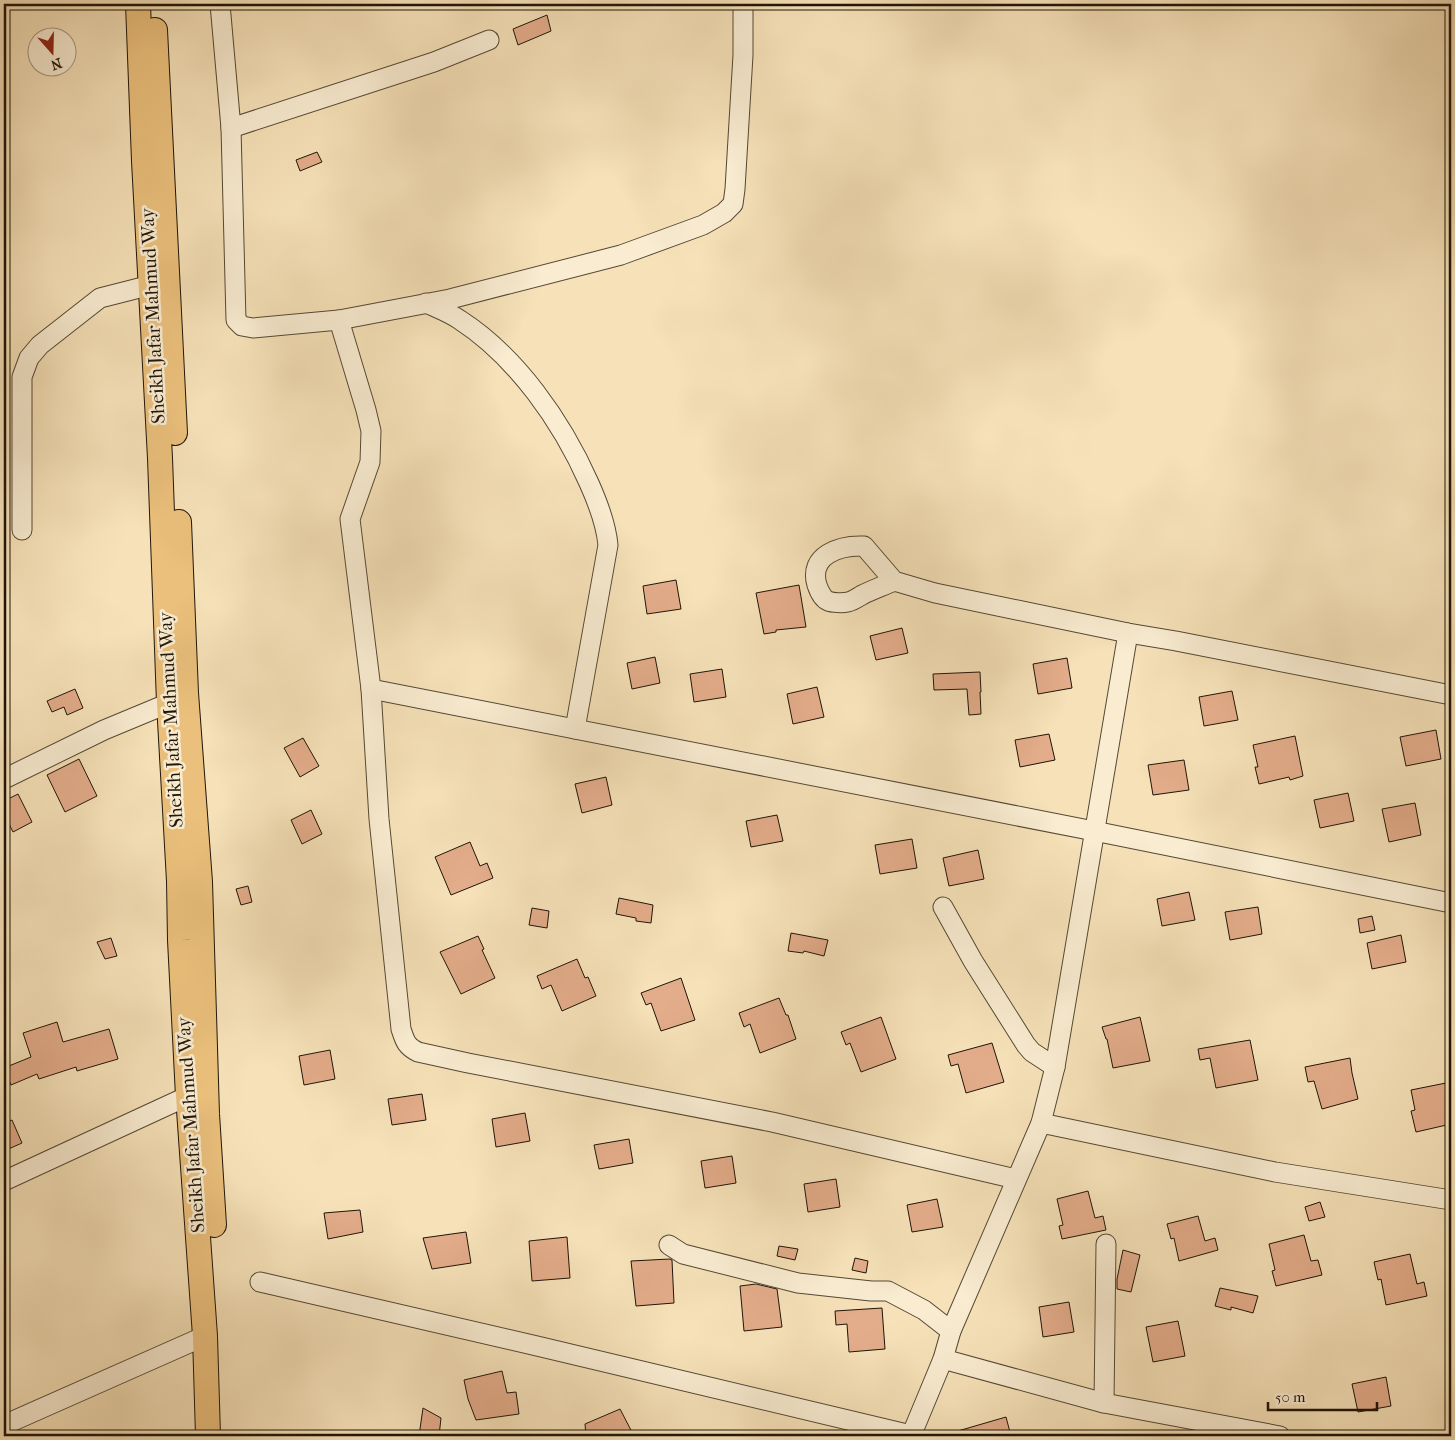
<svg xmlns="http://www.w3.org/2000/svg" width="1455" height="1440" font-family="'IM FELL French Canon',serif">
<rect width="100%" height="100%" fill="#f6e1b8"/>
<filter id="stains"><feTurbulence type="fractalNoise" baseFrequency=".004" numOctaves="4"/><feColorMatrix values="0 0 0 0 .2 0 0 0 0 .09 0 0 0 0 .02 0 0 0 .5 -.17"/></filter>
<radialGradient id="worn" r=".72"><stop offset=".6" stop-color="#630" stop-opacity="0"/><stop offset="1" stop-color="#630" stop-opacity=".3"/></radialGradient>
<g fill="#e3ac8a" stroke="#1f1508">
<path d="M547,15L551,31L518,45L513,29Z"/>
<path d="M317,152L322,162L300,171L296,160Z"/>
<path d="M676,580L681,609L647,614L643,586Z"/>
<path d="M799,585L806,627L776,630V632L764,634L756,593Z"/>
<path d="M902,628L908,653L876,660L870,636Z"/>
<path d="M655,657L660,683L632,689L627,663Z"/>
<path d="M1067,658L1072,688L1038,694L1033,664Z"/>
<path d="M722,669L726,697L694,702L690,674Z"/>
<path d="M980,672L981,692H980L981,714L969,715L967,689L934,690L933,674Z"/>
<path d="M817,687L824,717L793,724L787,694Z"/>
<path d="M75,689L83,708L67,715L64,707L52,712L47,701Z"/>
<path d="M1232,691L1238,720L1204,726L1199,697Z"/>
<path d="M1436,730L1441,759L1406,766L1400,737Z"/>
<path d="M1049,734L1055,760L1020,767L1015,740Z"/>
<path d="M1295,736L1303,776L1290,780L1289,777L1259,784L1255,767H1258L1253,745Z"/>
<path d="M303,738L319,766L300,777L284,748Z"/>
<path d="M79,759L97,796L65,812L47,775Z"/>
<path d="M1184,760L1189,790L1153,795L1148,765Z"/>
<path d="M606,777L612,805L582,813L575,784Z"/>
<path d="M1348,793L1354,821L1320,828L1314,800Z"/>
<path d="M18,794L32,822L13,832L4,814V801Z"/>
<path d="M1415,803L1421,835L1389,842L1382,809Z"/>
<path d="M311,810L322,834L302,844L291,820Z"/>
<path d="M777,815L783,841L751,847L746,821Z"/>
<path d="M912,839L917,868L880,874L875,845Z"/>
<path d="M470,842L480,866L487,863L493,878L451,895L435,857Z"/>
<path d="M978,850L984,879L949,886L943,858Z"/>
<path d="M248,886L252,902L241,905L236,889Z"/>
<path d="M1189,892L1195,920L1162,926L1157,899Z"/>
<path d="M619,898L653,905L651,923L636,921V918L616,914Z"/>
<path d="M1258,907L1262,934L1230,940L1225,912Z"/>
<path d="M532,908L549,911L547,928L529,925Z"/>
<path d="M1372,916L1375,930L1360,933L1358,919Z"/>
<path d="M791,933L828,940L824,956L804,951L803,953L788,951Z"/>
<path d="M1401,935L1406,962L1372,969L1367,943Z"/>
<path d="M478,936L484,949L482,950L495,978L461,994L440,952Z"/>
<path d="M111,938L117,956L105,959L97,942Z"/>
<path d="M577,959L585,978L588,977L596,996L562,1011L551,985L542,989L537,976Z"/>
<path d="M681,978L695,1020L661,1031L651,1003L646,1005L641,993Z"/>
<path d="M779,998L786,1015H788L796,1039L760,1053L750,1024L744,1027L739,1013Z"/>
<path d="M881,1017L896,1059L861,1072L850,1043L846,1045L841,1032Z"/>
<path d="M1140,1017L1150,1061L1113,1068L1107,1039H1106L1102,1027Z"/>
<path d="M57,1022L63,1042L109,1029L118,1059L77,1071L76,1067L39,1079L37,1074L11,1085L4,1068L31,1057L23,1033Z"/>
<path d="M1250,1040L1258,1080L1216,1088L1210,1058L1200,1060L1198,1049Z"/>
<path d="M992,1043L1004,1082L966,1093L958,1064L951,1066L948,1055Z"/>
<path d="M330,1050L335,1079L304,1085L299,1056Z"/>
<path d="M1350,1058L1352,1073L1358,1099L1322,1109L1314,1081L1308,1082L1305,1067Z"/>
<path d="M1451,1082V1124L1416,1132L1411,1111L1415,1110L1411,1090Z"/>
<path d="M422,1094L426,1120L392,1125L388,1099Z"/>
<path d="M525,1113L530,1141L496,1147L492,1119Z"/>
<path d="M12,1120L22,1143L4,1151V1123Z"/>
<path d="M629,1139L633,1163L599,1169L594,1145Z"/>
<path d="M732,1156L736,1183L705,1188L701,1161Z"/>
<path d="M836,1179L840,1207L808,1212L804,1184Z"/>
<path d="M1088,1191L1095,1218L1103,1216L1106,1230L1062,1239L1059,1226L1063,1225L1057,1199Z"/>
<path d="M937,1199L943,1227L912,1232L907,1205Z"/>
<path d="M1320,1202L1325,1217L1309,1221L1305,1207Z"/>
<path d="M360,1210L363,1232L328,1239L324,1213Z"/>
<path d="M1198,1216L1205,1241L1215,1238L1218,1250L1179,1261L1174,1238L1171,1239L1167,1224Z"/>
<path d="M466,1232L471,1263L432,1269L423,1238Z"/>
<path d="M1304,1235L1311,1261L1318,1260L1322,1275L1276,1286L1272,1271L1275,1270L1269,1244Z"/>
<path d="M567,1237L570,1278L532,1281L529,1241Z"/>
<path d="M779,1246L798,1249L795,1260L777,1256Z"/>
<path d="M1123,1250L1140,1255L1131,1292L1117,1289V1279Z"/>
<path d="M1410,1254L1417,1284L1424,1282L1427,1296L1386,1305L1381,1279L1378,1280L1374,1262Z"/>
<path d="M855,1258L868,1261L866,1273L852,1270Z"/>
<path d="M670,1259L672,1260L674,1303L636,1306L631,1261Z"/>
<path d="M756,1284L777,1289L782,1327L744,1331L740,1286Z"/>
<path d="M1220,1288L1258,1296L1253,1313L1231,1307V1310L1215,1306Z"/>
<path d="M1069,1302L1074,1332L1043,1337L1039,1307Z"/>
<path d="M882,1308L885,1349L849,1352L847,1324L836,1325L835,1311Z"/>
<path d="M1178,1321L1185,1356L1153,1362L1146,1327Z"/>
<path d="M502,1371L507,1393L516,1392L519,1414L476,1420L468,1399L464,1380Z"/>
<path d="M1386,1377L1391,1406L1358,1412L1352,1384Z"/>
<path d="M423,1408L441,1418L439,1436H419Z"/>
<path d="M620,1409L634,1436H586L585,1424Z"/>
<path d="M1006,1417L1011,1436H951V1433Z"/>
</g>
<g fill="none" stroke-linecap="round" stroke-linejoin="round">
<g stroke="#554834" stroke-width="21">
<g id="minor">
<path d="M220,4L231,128L236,320L242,326L253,328L339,320L450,299L621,255L703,225L724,213L733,204L735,189L743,55V4"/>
<path d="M231,128L434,62L489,40"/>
<path d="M426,303C437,308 450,313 460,320C517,357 562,422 589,483C598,503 606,524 608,545L575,729"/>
<path d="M339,320L366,410L371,431L370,462L350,519L371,689L379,819L401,1029C405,1041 406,1046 418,1052L468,1063L772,1122L1016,1179"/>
<path d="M22,530V377L29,358L40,345L100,298L151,285"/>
<path d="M894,581C883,586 872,590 862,595C857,598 853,601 848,602C843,603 833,603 828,601C823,599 819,591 817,585C808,555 840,545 864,546L894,581L935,593L1128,633L1176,641L1451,695"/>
<path d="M371,689L1094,831L1451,903"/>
<path d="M4,779L104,730L169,703"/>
<path d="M943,907L973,961L1026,1045L1032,1052L1055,1067"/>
<path d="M1041,1123L1275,1172L1451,1200"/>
<path d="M4,1181L188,1096"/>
<path d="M669,1245L683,1254L798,1283L871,1291H888L924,1310L951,1331"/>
<path d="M260,1282L537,1346L911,1435"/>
<path d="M943,1359L1104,1403L1280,1436"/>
<path d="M1104,1403L1106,1244"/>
<path d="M4,1425L205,1336"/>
<path d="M911,1436L943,1359L951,1331L1041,1123L1055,1067L1128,633"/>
</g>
</g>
<g stroke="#1f1508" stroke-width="26">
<g id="major">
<path d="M138,4L144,161L160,458L169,703L179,881L180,940L188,1096L205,1336L208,1436"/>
<path d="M155,30L175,433"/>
<path d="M179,522L186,693L200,882L207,1114L214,1225"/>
</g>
</g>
<use href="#minor" stroke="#f9ecd1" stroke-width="19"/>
<use href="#major" stroke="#ebc07c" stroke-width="24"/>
</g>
<g text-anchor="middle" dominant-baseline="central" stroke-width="5" stroke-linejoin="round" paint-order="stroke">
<g font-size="19" fill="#1f1508" stroke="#f9ecd1">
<text transform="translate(153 316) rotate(-93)">Sheikh Jafar Mahmud Way</text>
<text transform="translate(171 720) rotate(-93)">Sheikh Jafar Mahmud Way</text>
<text transform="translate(191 1125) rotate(-94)">Sheikh Jafar Mahmud Way</text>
</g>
</g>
<rect width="1455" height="1440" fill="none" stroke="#f6e1b8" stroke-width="20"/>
<rect x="5" y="5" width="1445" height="1430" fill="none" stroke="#1f1508" stroke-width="2.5"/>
<rect x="10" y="10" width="1435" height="1420" fill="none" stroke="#1f1508"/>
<g transform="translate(52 52) rotate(160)"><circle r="24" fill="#f9ecd1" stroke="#a29681"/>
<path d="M0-4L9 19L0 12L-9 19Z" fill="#8f2418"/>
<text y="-8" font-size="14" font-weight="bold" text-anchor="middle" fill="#1f1508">N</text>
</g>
<path d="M1268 1402v8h109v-8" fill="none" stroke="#1f1508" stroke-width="2.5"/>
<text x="1275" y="1402" font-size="15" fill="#1f1508" stroke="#f9ecd1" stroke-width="4" paint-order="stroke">50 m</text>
<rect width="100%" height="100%" filter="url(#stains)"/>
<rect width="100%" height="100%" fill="url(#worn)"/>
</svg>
